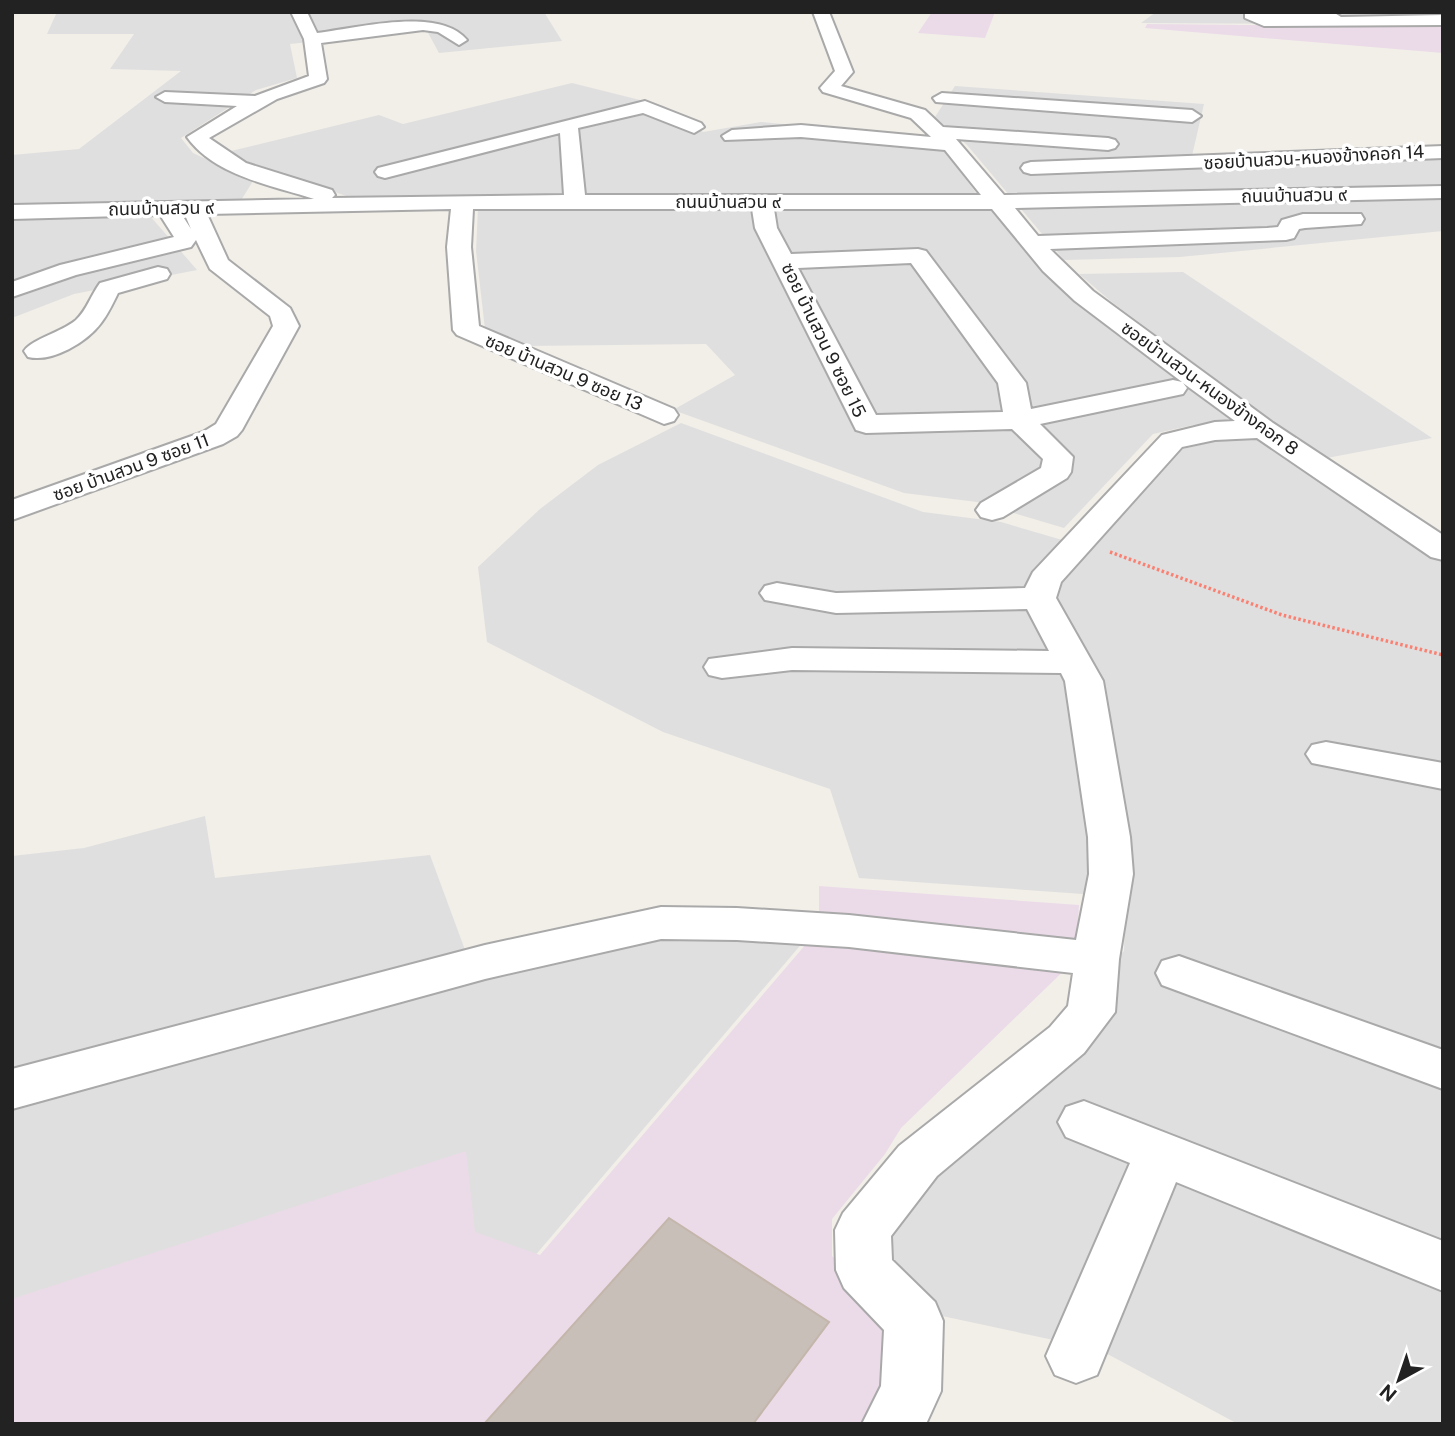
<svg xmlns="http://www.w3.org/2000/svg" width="1455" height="1436" font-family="'Public Sans','Noto Sans Thai',sans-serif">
<rect width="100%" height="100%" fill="#f2efe9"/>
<g fill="#e0dfdf">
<path d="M57,12H544L562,41L439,53L426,29L290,44L297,78L256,90L181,138L193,153L253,181L240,202L12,207V155L79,149L181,71L110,69L134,34H47Z"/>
<path d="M1156,12H1443V25L1141,23Z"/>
<path d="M572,83L664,106L703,132L761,122L937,140L979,197L624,195L352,198L223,153L379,115L403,124Z"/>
<path d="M955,86L1204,104L1191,160L1443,156V231L1180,257L1064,260L967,145L935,117Z"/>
<path d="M478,207H991L1041,269L1073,297L1239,423L1193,425L1153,434L1064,528L977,502L904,493L673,410L735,375L706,344L525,346L485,329L476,251Z"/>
<path d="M150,216L197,270L74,294L12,318V219Z"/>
<path d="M1183,272L1432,438L1327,458L1443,535V1424H1238L1100,1350L942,1316L883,1255L882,1217L949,1125L1124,951L1125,897L859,878L830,789L663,732L487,642L478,567L540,509L598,465L681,423L923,512L1001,522L1093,549L1183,449L1225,439L1293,436L1113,303L1079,274Z"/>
<path d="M205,816L215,878L430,855L475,977L593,946L816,927L527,1265L12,1300V856L84,848Z"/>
</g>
<g fill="#ebdbe8">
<path d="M932,12H995L985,38L918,33Z"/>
<path d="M1147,24L1443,27V53L1145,28Z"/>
<path d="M819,886L1079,905L1076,959L901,1128L885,1154L832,1219V1256L887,1315L884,1381L860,1424H12V1299L466,1151L475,1232L540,1255L819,929Z"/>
</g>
<path fill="#c7bfb8" stroke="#c4b6ab" stroke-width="2" d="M669,1218L829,1322L753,1424H484Z"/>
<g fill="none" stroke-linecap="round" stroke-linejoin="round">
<g stroke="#a9a9a9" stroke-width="4">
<g id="minor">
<path d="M291,12H307L317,33C357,28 440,6 467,40L459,45L438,32L423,30L321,43L327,79L324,83L277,99L209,138L246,163L332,190L335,195L332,198L564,195L560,133L385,178L378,176L375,172L378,168L645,101L701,123L704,127L694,133L643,113L578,128L585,195H981L945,150L801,137L725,140L722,136L732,130L801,125L931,137L911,118L823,92L820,88L835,71L813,12H829L853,72L841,86L925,110L943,127L1108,138L1115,140L1118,144L1115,148L1108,150L956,139L1004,195L1443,186V198L1015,208L1038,236L1267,228L1278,227L1282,220L1303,214H1361L1364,219L1361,224L1305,228L1299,229L1294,238L1286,240L1050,249L1093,291L1273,423L1443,535V560L1431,557L1257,438L1215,440L1182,447L1061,582L1056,598L1103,681L1130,837L1133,874L1119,959L1115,1012L1084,1053L937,1176L891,1236L892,1260L935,1302L943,1321L941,1391L926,1424H862L881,1386L884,1330L844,1288L836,1270L835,1230L843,1213L899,1146L1050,1027L1068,1006L1073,973L849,947L737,940L661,939L485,979L12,1109V1069L485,945L661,907L737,908L849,915L1076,940L1089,874L1088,837L1065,681L1061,673L792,670L722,678L709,675L704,667L709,659L792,648L1049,651L1027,609L836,613L765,600L760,593L765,586L777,583L836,593L1025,588L1033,572L1162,435L1215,422L1235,421L1183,383L1187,388L1183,394L1040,424L1073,457L1071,472L1067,478L1003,517L992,520L981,517L976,510L981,503L1041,468L1043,459L1012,429L866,433L856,430L755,228L752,209H473L471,247L479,326L674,409L678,415L674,421L664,424L457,335L453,330L447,247L451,209L207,214L228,260L290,308L299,326L242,430L237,436L223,444L12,520V500L203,432L216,424L273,326L270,316L210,269L196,240L191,247L76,275L12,297V282L60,265L174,237L160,215L12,219V205L314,199C271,185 215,176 187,137L237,106L165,102L156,97L165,92L255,96L309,76L304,39ZM774,209H992L1043,271L1075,301L1182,382L1173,380L1031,409L1026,383L926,251L918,249L791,254L777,228ZM182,215H185L191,229ZM911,263L998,383L1003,412L876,415L798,268Z"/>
<path d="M1245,12H1333L1341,17L1443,15V25L1264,26L1245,18Z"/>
<path d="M942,93L1192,110L1201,116L1192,122L936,102L933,98Z"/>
<path d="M1443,146V158L1031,174L1024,172L1021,168L1024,164L1031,162Z"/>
<path d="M158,267L167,269L170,274L167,279L118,293C113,303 108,314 101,323C87,342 52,363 28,357L24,351C32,339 62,332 76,320C87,310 91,295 100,283Z"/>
<path d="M1326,742L1443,763V789L1312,763L1306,754L1312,745Z"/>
<path d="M1179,956L1443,1050V1089L1162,985L1156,973L1162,961Z"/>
<path d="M1084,1101L1443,1241V1291L1176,1182L1097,1375L1076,1383L1055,1375L1046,1356L1130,1163L1066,1137L1058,1122L1066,1107Z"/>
</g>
</g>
<path stroke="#fa8072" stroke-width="3.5" stroke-dasharray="2.5 2.5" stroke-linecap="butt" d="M1110,552L1282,615L1443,655"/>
<use href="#minor" fill="#fff" fill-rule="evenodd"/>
</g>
<g text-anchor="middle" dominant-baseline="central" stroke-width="7" stroke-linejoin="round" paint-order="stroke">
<g font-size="18" fill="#222" stroke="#fff">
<text transform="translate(1314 157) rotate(-3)">ซอยบ้านสวน-หนองข้างคอก 14</text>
<text transform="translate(1294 195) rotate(-1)">ถนนบ้านสวน ๙</text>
<text x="728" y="201">ถนนบ้านสวน ๙</text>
<text transform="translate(161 208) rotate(-1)">ถนนบ้านสวน ๙</text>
<text transform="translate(824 340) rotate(64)">ซอย บ้านสวน 9 ซอย 15</text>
<text transform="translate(564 372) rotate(23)">ซอย บ้านสวน 9 ซอย 13</text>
<text transform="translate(1210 388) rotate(36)">ซอยบ้านสวน-หนองข้างคอก 8</text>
<text transform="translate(131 467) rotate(-20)">ซอย บ้านสวน 9 ซอย 11</text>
</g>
</g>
<rect width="1455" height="1436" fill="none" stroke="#222222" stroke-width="28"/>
<g transform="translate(1399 1380) rotate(220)" stroke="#ffffff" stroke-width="5" paint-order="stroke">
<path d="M0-5L12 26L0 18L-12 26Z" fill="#222222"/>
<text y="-10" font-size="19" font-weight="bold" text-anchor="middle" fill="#222222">N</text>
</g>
</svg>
